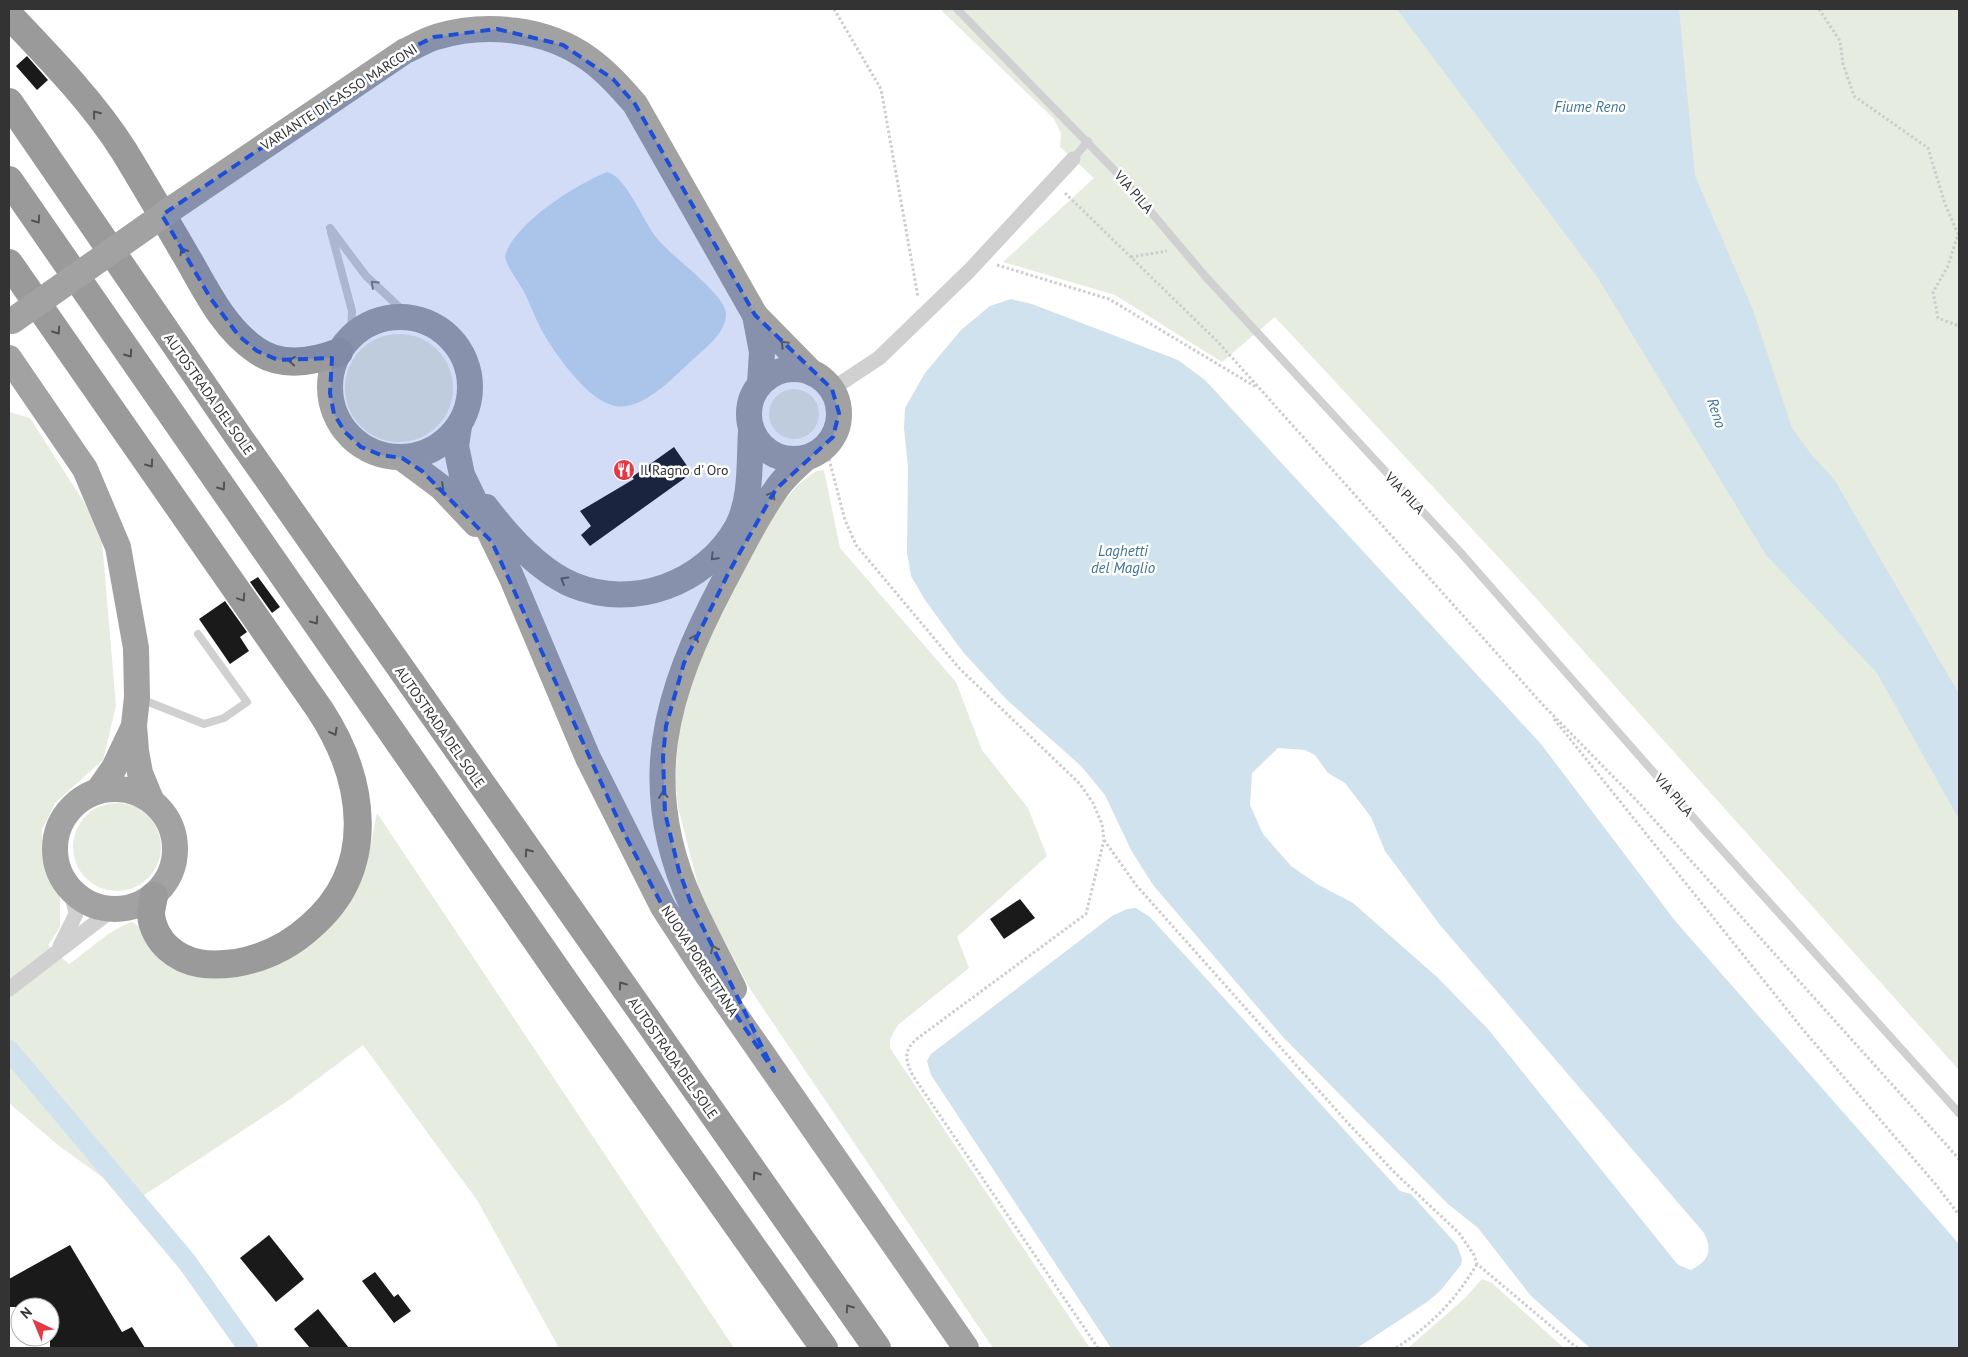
<svg xmlns="http://www.w3.org/2000/svg" width="1968" height="1357" font-family="'PT Sans',sans-serif">
<rect width="100%" height="100%" fill="#fff"/>
<g fill="#e6ecdf">
<path d="M940,9H1959V1070L1526,587L1275,317L1222,362L1115,295L1003,262L1094,178L1060,147L1061,133L1054,119Z"/>
<circle cx="399" cy="388" r="54"/>
<circle cx="794" cy="414" r="25"/>
<path d="M9,412L30,418L101,529L116,706L103,760L55,803L42,830L43,858L60,896V927L48,945L69,964C90,950 108,930 132,922L217,975L339,915L366,868L377,813L734,1348H559L477,1200L363,1045L289,1100L135,1201L58,1145L9,1103Z"/>
<path d="M824,470L840,548L956,682L982,750L1028,808L1047,856L957,937L969,968L898,1025L890,1039V1048L1090,1348H993L750,989L701,897L678,807L675,778L679,725L703,647L779,506L800,483L816,471Z"/>
<circle cx="117" cy="847" r="44"/>
<path d="M1482,1279L1492,1283L1564,1348H1408L1464,1299Z"/>
</g>
<g fill="#cfe2ee" fill-rule="evenodd">
<path d="M1397,9H1679L1695,176L1753,310L1792,428L1811,454L1834,479L1959,694V819L1877,673L1766,555L1598,278Z"/>
<path d="M607,172C626,176 643,221 656,237C670,256 726,294 726,314C726,335 701,351 688,364C671,380 641,411 615,406C588,401 555,354 542,331C535,318 530,303 523,290C517,279 508,269 505,257C512,224 577,184 607,172Z"/>
<path d="M1011,299L1032,304L1178,360L1205,380L1541,744L1676,922L1959,1244V1348H1590L1531,1296L1478,1228L1448,1204L1283,1037L1153,885L1131,850L1105,795L1081,766L1007,700L963,652L925,600L911,576L907,553L908,467L904,428L905,408L925,373L961,330L990,306ZM1278,748L1305,750L1315,755L1328,773L1345,783L1371,817L1385,851L1440,925L1704,1233C1713,1251 1709,1260 1691,1270L1678,1265L1488,1029L1437,977L1353,903L1317,884L1291,866L1263,834L1250,805L1252,773Z"/>
<path d="M1136,908L1150,917L1400,1191L1411,1194L1457,1245L1462,1259L1461,1265L1440,1291L1427,1302L1357,1348H1111L931,1075L927,1061L931,1054L1112,916L1127,909Z"/>
</g>
<g fill="none" stroke-linecap="round" stroke-linejoin="round">
<path stroke="#cfe2ee" stroke-width="20" d="M9,1050L187,1262L248,1348"/>
</g>
<g fill="#1a1a1a">
<path d="M27,56L48,80L37,90L16,66Z"/>
<path d="M674,447L692,473L590,546L581,535L591,526L580,511L634,479L632,477Z"/>
<path d="M258,577L280,607L272,613L250,582Z"/>
<path d="M225,601L247,632L240,637L249,651L230,664L199,619Z"/>
<path d="M1020,899L1035,918L1004,939L990,919Z"/>
<path d="M269,1235L304,1279L276,1302L240,1258Z"/>
<path d="M70,1245L122,1332L132,1327L145,1348H50V1307H9V1279Z"/>
<path d="M375,1272L394,1297L398,1294L411,1311L394,1323L362,1281Z"/>
<path d="M318,1309L349,1348H310L294,1329Z"/>
</g>
<g fill="none" stroke-linecap="round" stroke-linejoin="round">
<g stroke="#cdcdcd" stroke-width="3" stroke-dasharray="2.5 2.5" stroke-linecap="butt">
<path d="M834,9L881,89L918,297"/>
<path d="M1819,9L1840,41L1843,64L1854,96L1928,148L1945,204L1958,234L1948,266L1933,292L1938,318L1959,326"/>
<path d="M1065,193L1218,342L1543,705L1639,803L1959,1159"/>
<path d="M1131,257L1167,251"/>
<path d="M997,265L1109,299L1256,387"/>
<path d="M829,459L845,520L856,545L959,668L1080,784L1093,803L1102,824L1104,840L1086,914L918,1038C903,1050 905,1060 913,1076L1098,1348"/>
<path d="M1554,719L1805,1032L1937,1186L1959,1215"/>
<path d="M1104,840L1136,885L1346,1121L1395,1173L1459,1233L1474,1255L1477,1264L1577,1348"/>
<path d="M1396,1348C1431,1325 1455,1301 1477,1264"/>
</g>
<g stroke="#d0d0d0" stroke-width="8">
<path d="M957,9L1124,180L1205,276L1461,553L1706,832L1959,1113"/>
<path d="M1073,159L1088,141"/>
<path d="M330,228L366,276L410,317"/>
<path d="M331,232L352,311L351,337"/>
<path d="M141,699L204,724L224,718L247,702L198,634"/>
</g>
<g stroke="#d0d0d0" stroke-width="15">
<path d="M832,389L879,358L969,271L1073,159"/>
<path d="M60,946L76,914L71,891"/>
<path d="M9,989L112,910"/>
</g>
<g stroke="#a2a2a2" stroke-width="26">
<path d="M173,208L405,51C415,47 425,40 436,37C486,22 546,28 589,59C607,72 621,88 635,104L755,315L812,373"/>
<path d="M755,315L762,352L760,384"/>
<circle cx="400" cy="387" r="70"/>
<path d="M9,358L85,469L118,547L136,648L137,697L134,725L136,751L140,773L151,800"/>
<circle cx="794" cy="414" r="45"/>
<path d="M459,426L456,446L462,475L511,576L588,758L663,907L704,970L966,1348"/>
<path d="M402,458L441,487L476,524"/>
<path d="M486,507C508,536 538,570 573,585C633,610 705,584 737,527C752,499 749,462 751,431"/>
<circle cx="115" cy="849" r="60"/>
<path d="M98,791L114,768L133,728"/>
<path d="M734,989C720,961 705,933 692,905C637,785 665,693 723,583C740,552 755,519 775,491C783,478 795,468 806,458"/>
</g>
<g stroke="#9a9a9a" stroke-width="28">
<path d="M9,15C49,57 93,102 124,151C146,187 167,223 188,259C207,292 224,328 256,350C281,368 313,362 339,352"/>
<path d="M9,102L236,433L877,1348"/>
<path d="M9,180L570,989L824,1348"/>
<path d="M9,263L320,710C365,779 379,868 310,927C289,946 264,958 236,963C211,966 188,966 168,948C159,940 152,927 151,915C151,909 153,902 154,896"/>
</g>
<path stroke="#a2a2a2" stroke-width="26" d="M12,321L173,208"/>
</g>
<defs><path id="oneway-chevron" d="M-2-3.5L2.5 0L-2 3.5" fill="none" stroke-width="1.6" stroke-linecap="round" stroke-linejoin="round" transform="scale(1.25)"/></defs>
<g stroke="#525252">
<use href="#oneway-chevron" transform="translate(96 114) rotate(-129)"/>
<use href="#oneway-chevron" transform="translate(37 220) rotate(55)"/>
<use href="#oneway-chevron" transform="translate(183 251) rotate(-120)"/>
<use href="#oneway-chevron" transform="translate(57 331) rotate(55)"/>
<use href="#oneway-chevron" transform="translate(129 354) rotate(55)"/>
<use href="#oneway-chevron" transform="translate(292 361) rotate(-176)"/>
<use href="#oneway-chevron" transform="translate(150 464) rotate(55)"/>
<use href="#oneway-chevron" transform="translate(222 487) rotate(55)"/>
<use href="#oneway-chevron" transform="translate(242 598) rotate(56)"/>
<use href="#oneway-chevron" transform="translate(315 621) rotate(55)"/>
<use href="#oneway-chevron" transform="translate(334 732) rotate(61)"/>
<use href="#oneway-chevron" transform="translate(528 852) rotate(-125)"/>
<use href="#oneway-chevron" transform="translate(622 985) rotate(-125)"/>
<use href="#oneway-chevron" transform="translate(756 1175) rotate(-125)"/>
<use href="#oneway-chevron" transform="translate(849 1308) rotate(-125)"/>
</g>
<use stroke="#7a7a7a" href="#oneway-chevron" transform="translate(374 284) rotate(-137)"/>
<g stroke="#5a5a5a">
<use href="#oneway-chevron" transform="translate(784 344) rotate(-135)"/>
<use href="#oneway-chevron" transform="translate(441 487) rotate(42)"/>
<use href="#oneway-chevron" transform="translate(772 495) rotate(-57)"/>
<use href="#oneway-chevron" transform="translate(714 557) rotate(134)"/>
<use href="#oneway-chevron" transform="translate(564 580) rotate(-150)"/>
<use href="#oneway-chevron" transform="translate(695 638) rotate(-66)"/>
<use href="#oneway-chevron" transform="translate(663 795) rotate(-96)"/>
<use href="#oneway-chevron" transform="translate(714 949) rotate(-116)"/>
</g>
<path fill="#1d4ed8" fill-opacity="0.2" stroke="#1d4ed8" stroke-width="4" stroke-dasharray="10 6" stroke-linejoin="round" d="M497,29L563,45L613,79L635,104L755,315L832,389L839,413L833,437L776,489L730,570L684,663L666,726L663,757L665,813L679,871L691,903L774,1071L663,907L625,835L492,542L422,471L402,458L381,455L361,447L345,432L334,414L330,393L332,358L278,360L257,351L239,336L211,299L162,215L405,51L434,37Z"/>
<defs>
<g id="restaurant-disc" transform="scale(1.125)"><circle r="9.5" fill="#e63946" stroke="#fff"/><path d="M-5-6h1v4h1v-4h1v4h1v-4h1v5L-1.5 .5V6h-2V.5L-5-1ZM5-6V6H3V1.5H1.5Q1.5-4 5-6Z" fill="#fff"/></g>
</defs>
<g fill-rule="evenodd">
<use href="#restaurant-disc" x="624" y="470"/>
</g>
<g text-anchor="middle" dominant-baseline="central" stroke-width="5" stroke-linejoin="round" paint-order="stroke">
<g font-size="14" fill="#333" stroke="#fff">
<text transform="translate(339 97) rotate(-33)">VARIANTE DI SASSO MARCONI</text>
<text transform="translate(1134 192) rotate(49)">VIA PILA</text>
<text transform="translate(209 394) rotate(55)">AUTOSTRADA DEL SOLE</text>
<text transform="translate(1405 493) rotate(47)">VIA PILA</text>
<text transform="translate(440 727) rotate(55)">AUTOSTRADA DEL SOLE</text>
<text transform="translate(1674 795) rotate(49)">VIA PILA</text>
<text transform="translate(700 961) rotate(57)">NUOVA PORRETTANA</text>
<text transform="translate(673 1058) rotate(55)">AUTOSTRADA DEL SOLE</text>
</g>
<g font-size="14" fill="#333" stroke="#fff" text-anchor="start">
<text x="640" y="470">Il Ragno d' Oro</text>
</g>
<g font-size="15" font-style="italic" fill="#3f7597" stroke="#fff">
<text x="1590" y="106">Fiume Reno</text>
<text transform="translate(1717 413) rotate(72)">Reno</text>
<text x="1123" y="550">Laghetti<tspan x="1123" dy="17">del Maglio</tspan></text>
</g>
</g>
<rect width="1968" height="1357" fill="none" stroke="#333333" stroke-width="20"/>
<g transform="translate(35 1322) rotate(316)"><circle r="24" fill="#ffffff" stroke="#adadad"/>
<path d="M0-4L9 19L0 12L-9 19Z" fill="#e63946"/>
<text y="-8" font-size="14" font-weight="bold" text-anchor="middle" fill="#333333">N</text>
</g>
</svg>
